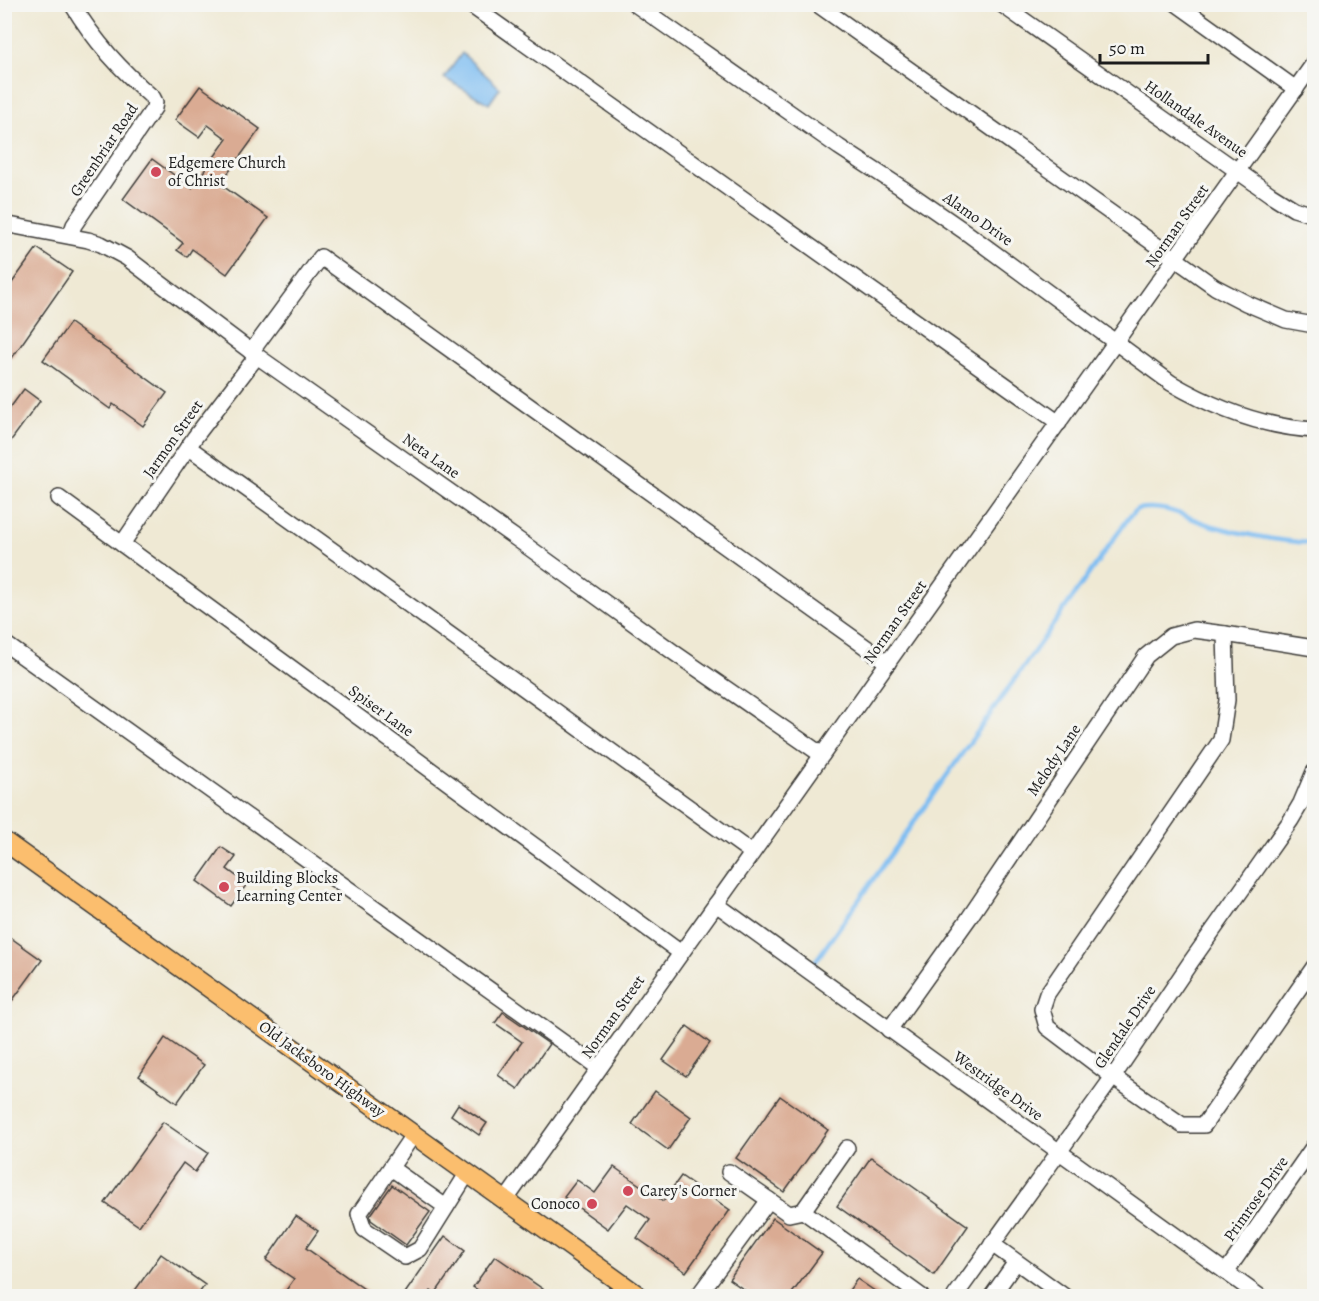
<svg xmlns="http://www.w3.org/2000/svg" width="1319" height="1301" font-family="Alegreya,serif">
<rect width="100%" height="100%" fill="#f6f6f2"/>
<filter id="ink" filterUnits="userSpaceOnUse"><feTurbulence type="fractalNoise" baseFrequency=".0167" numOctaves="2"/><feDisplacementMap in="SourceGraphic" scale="12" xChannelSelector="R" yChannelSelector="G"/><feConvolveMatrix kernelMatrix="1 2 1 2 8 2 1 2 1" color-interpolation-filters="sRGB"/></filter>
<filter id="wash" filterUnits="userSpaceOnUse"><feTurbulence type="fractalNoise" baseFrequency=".008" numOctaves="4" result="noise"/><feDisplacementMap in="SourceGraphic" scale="24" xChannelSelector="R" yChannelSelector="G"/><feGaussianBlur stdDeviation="1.35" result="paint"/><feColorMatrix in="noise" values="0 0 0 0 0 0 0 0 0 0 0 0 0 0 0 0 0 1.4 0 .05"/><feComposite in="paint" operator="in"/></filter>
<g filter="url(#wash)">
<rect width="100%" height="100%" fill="#efe9d4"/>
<path fill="#7ebdf2" stroke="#4d6c87" stroke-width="1.5" d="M462,53L500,88L489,104L444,78Z"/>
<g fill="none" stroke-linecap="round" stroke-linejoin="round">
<path stroke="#7ebdf2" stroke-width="4.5" d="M810,969L1130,516L1137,509C1169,504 1185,518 1213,526C1246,535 1281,542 1314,543"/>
</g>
<g id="blocks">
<g fill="#daab93">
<path d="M200,86L260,129L220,184L268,218L227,274L192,249L187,257L177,250L183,243L123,199L152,159L192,188L227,139L208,125L199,137L175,120Z"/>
<path d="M37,248L72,272L12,358L4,353V294Z"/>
<path d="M70,323L167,393L143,426L113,404L110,409L43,360Z"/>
<path d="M24,389L40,401L4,450V416Z"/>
<path d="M221,847L236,857L227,869L247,884L231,906L197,881Z"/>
<path d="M4,933L42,960L4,1012Z"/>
<path d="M503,1012L549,1044L518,1089L498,1075L522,1042L495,1023Z"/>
<path d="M687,1026L710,1043L686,1076L663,1060Z"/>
<path d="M165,1038L204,1065L177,1103L139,1076Z"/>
<path d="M655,1091L691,1117L668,1150L632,1124Z"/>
<path d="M780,1096L828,1130L784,1192L736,1158Z"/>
<path d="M458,1104L487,1123L479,1135L451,1115Z"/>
<path d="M163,1122L208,1153L195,1172L183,1163L139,1226L105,1203Z"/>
<path d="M871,1157L968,1226L934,1275L837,1206Z"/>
<path d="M614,1167L663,1201L681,1176L730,1210L686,1272L637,1238L650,1220L627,1204L608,1229L564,1197L577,1180L595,1193Z"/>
<path d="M392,1185L430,1212L406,1245L371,1220L370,1216Z"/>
<path d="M296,1216L318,1231L306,1248L374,1296H282L294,1279L266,1260Z"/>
<path d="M773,1218L822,1253L790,1296H753L729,1279Z"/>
<path d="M445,1236L465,1251L435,1294L431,1291L427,1296H403Z"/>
<path d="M161,1254L205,1285L197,1296H131Z"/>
<path d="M495,1256L553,1296H487L473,1287Z"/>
<path d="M857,1279L882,1296H845Z"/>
</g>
</g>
</g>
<g filter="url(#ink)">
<use href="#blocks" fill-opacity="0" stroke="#3c3b38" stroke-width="1.5"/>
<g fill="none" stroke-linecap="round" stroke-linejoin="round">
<g stroke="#3c3b38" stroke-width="18">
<g id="minor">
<path d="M469,4L1059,423"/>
<path d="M635,4L839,147L902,188L967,233L1171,383C1214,408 1263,427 1314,430"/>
<path d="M817,4L1215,287L1246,303L1286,320L1314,325"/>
<path d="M1001,4L1270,194L1294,209L1314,215"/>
<path d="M1177,4L1296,89"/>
<path d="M4,224L88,240L101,244L127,258L148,274L257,356L524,544L676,654L822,755"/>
<path d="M70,236L74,225L154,108L155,102L153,98C120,69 95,42 72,4"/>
<path d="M251,352L321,257L888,663"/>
<path d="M188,447L395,595L752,853"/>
<path d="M59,498L681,953"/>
<path d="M122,544L195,437L257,356"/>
<path d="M1225,634L1227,700L1221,740L1047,994L1042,1009L1047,1027L1113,1077L1182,1125H1204L1314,967"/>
<path d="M4,643L599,1068"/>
<path d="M716,904L1259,1296"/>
<path d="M889,1030L969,918L1146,656L1171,636L1194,630L1225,634L1314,648"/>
<path d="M413,1135L359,1214L364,1229L405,1257L420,1249L467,1174"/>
<path d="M391,1168L446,1207"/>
<path d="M729,1172L789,1214L803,1211L921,1296"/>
<path d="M505,1201L1314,63"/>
<path d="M803,1211L847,1148"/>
<path d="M992,1244L1064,1296"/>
<path d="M1226,1272L1314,1146"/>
<path d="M698,1296L769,1200"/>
<path d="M955,1296L1113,1077L1190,963L1291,820L1301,803L1314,772"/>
<path d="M992,1296L1016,1262"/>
</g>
</g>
<g stroke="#3c3b38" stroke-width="21">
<path id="major" d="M4,841L639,1296"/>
</g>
<use href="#minor" stroke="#fff" stroke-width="15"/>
<use href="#major" stroke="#fbbe6e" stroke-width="18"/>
</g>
</g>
<g fill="#d1495b" stroke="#f6f6f2" stroke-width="2">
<circle cx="156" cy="172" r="6"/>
<circle cx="224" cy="887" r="6"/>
<circle cx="628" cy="1191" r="6"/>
<circle cx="592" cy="1204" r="6"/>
</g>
<g text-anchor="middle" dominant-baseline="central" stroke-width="6" stroke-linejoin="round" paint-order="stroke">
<g font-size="16" fill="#1c1c1c" stroke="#f6f6f2">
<text transform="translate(1196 119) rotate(35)">Hollandale Avenue</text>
<text transform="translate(104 150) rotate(-56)">Greenbriar Road</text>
<text transform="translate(978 219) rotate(35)">Alamo Drive</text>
<text transform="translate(1177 226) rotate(-55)">Norman Street</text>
<text transform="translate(173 439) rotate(-55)">Jarmon Street</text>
<text transform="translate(431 456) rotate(35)">Neta Lane</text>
<text transform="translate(895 622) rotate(-55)">Norman Street</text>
<text transform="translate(381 711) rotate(36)">Spiser Lane</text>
<text transform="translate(1054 760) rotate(-56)">Melody Lane</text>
<text transform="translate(613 1017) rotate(-55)">Norman Street</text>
<text transform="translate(1125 1027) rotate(-56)">Glendale Drive</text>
<text transform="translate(322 1069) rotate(36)">Old Jacksboro Highway</text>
<text transform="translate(998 1086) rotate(36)">Westridge Drive</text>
<text transform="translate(1256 1199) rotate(-55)">Primrose Drive</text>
</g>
<g font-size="16" fill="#1c1c1c" stroke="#f6f6f2" text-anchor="start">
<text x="168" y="163">Edgemere Church<tspan x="168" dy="18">of Christ</tspan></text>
<text x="236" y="878">Building Blocks<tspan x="236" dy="18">Learning Center</tspan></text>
<text x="640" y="1191">Carey's Corner</text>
<text x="580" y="1204" text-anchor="end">Conoco</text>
</g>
</g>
<rect width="1319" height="1301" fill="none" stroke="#f6f6f2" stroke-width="24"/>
<path d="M1100 54v9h108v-9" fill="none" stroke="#1c1c1c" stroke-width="3"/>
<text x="1109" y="54" font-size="18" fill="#1c1c1c" stroke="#f6f6f2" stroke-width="4.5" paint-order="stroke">50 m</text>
</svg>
